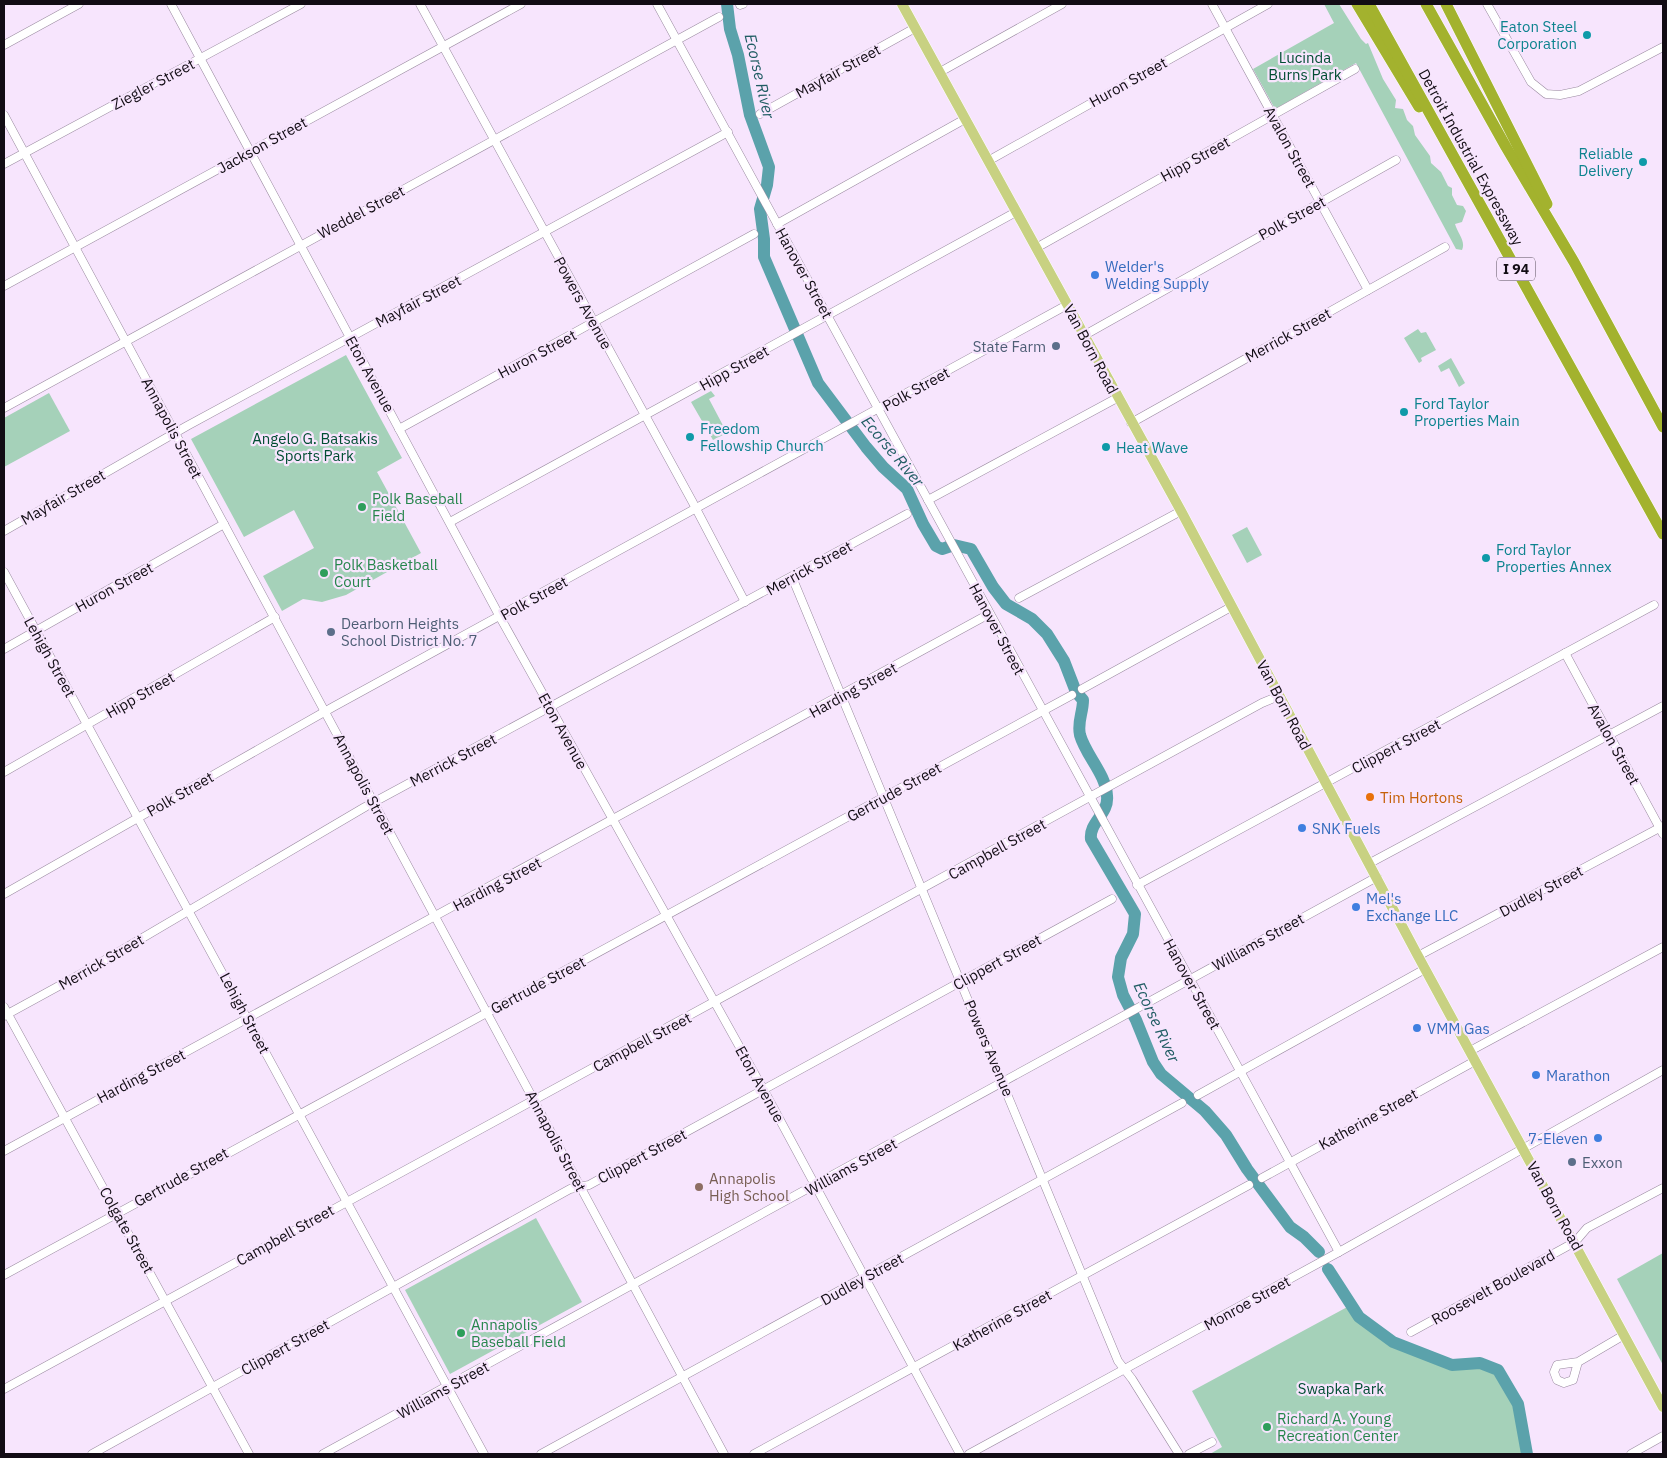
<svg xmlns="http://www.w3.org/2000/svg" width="1667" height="1458" font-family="'IBM Plex Sans',sans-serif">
<rect width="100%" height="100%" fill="#f7e5fd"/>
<g fill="#a5d1b9">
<path d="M1324,4H1339L1361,39L1366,44L1368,43L1383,79L1396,100L1395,108L1403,109L1407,120L1413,126L1415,135L1430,156L1431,163L1441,172L1448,186L1452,188V195L1457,205L1463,206L1466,211L1462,222L1455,224C1458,234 1466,241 1462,250L1456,249L1356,63L1275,109L1253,69L1334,23Z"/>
<path d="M1418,329L1421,333L1426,332L1436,350L1421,358L1422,361L1419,363L1404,338Z"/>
<path d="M346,355L402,458L377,472L421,553L346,595L322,602L303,599L282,611L263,576L314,548L294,510L244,537L191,439Z"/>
<path d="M1451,358L1465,383L1459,387L1449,368L1441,372L1438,366Z"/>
<path d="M711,391L715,396L709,399L727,433L713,440L691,402Z"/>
<path d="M49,393L70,431L4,467V418Z"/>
<path d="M1247,527L1262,555L1247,563L1232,535Z"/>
<path d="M536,1218L582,1302L450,1374L405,1290Z"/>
<path d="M1663,1253V1365L1617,1279Z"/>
<path d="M1351,1305L1363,1321L1397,1345L1452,1365L1480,1363L1498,1370L1518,1404L1527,1454H1210L1222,1447L1192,1391Z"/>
</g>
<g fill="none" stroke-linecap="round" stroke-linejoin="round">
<g stroke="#5ba2ab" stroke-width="12">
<path d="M727,4L730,29L738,55L750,115L769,167L767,185L760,209L764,239V257L818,383L866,447L883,467L907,489L923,524L936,546L942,549L954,545L971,549L993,587L1006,604L1032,619L1047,634L1064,661L1076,692L1083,700C1083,713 1077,722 1080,735C1086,756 1106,774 1107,796C1109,814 1089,822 1091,839L1135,914L1133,934L1121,958L1118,977L1123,995L1136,1020L1153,1062L1161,1074L1205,1111L1226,1135L1247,1169L1290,1227L1304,1237L1319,1252"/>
<path d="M1328,1269L1359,1317L1393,1342L1452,1365L1480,1363L1498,1370L1518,1404L1527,1454"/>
</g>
<g stroke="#9a8aa0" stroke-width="9">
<g id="minor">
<path d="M171,4L500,617L767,1096L960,1454"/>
<path d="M420,4L692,501L745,602"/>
<path d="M657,4L1339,1252"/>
<path d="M1212,4L1368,290"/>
<path d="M1487,4L1531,82L1546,94L1560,95L1579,91L1663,47"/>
<path d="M740,5L743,4"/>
<path d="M4,45L79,4"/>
<path d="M940,72L1062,4"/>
<path d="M760,114L915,28"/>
<path d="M4,115L724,1454"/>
<path d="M988,161L1268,4"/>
<path d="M4,164L301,4"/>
<path d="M777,224L965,119"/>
<path d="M1036,248L1355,69"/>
<path d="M4,286L521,4"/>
<path d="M1083,336L1396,160"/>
<path d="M4,408L719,17"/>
<path d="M1131,423L1445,247"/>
<path d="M399,429L754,234"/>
<path d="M928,500L1117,398"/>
<path d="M450,522L1016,212"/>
<path d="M4,531L187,426L728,132"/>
<path d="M4,572L484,1454"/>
<path d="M792,577L1118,1361L1132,1379L1179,1454"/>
<path d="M1019,598L1181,511"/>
<path d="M4,649L224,524"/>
<path d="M1565,653L1663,834"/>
<path d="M1082,689L1231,607"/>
<path d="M4,772L275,617"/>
<path d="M1370,863L1663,706"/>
<path d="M1137,885L1654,605"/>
<path d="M4,894L333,707L1067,305"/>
<path d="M1418,956L1663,826"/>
<path d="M4,1007L249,1454"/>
<path d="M4,1016L88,970L365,807L907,514"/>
<path d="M1470,1051L1663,947"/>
<path d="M1198,1095L1425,969"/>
<path d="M4,1151L989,614"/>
<path d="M1262,1178L1475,1061"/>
<path d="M4,1275L1072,695"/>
<path d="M1411,1332L1575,1242L1587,1228L1663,1188"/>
<path d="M1578,1362L1573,1380L1564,1383L1557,1380L1554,1372L1557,1365L1578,1362L1624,1335"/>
<path d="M4,1389L1262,703L1279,696"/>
<path d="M92,1454L570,1189L589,1185L1112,899"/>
<path d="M323,1454L1377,877"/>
<path d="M541,1454L1182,1103"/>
<path d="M754,1454L1249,1185"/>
<path d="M969,1454L1339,1252L1663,1070"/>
<path d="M1189,1454L1212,1442"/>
<path d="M1631,1454L1663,1436"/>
</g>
</g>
<g stroke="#fff" stroke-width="11">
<path id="major" d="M902,4L1181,511L1418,956L1663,1407"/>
</g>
<g stroke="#fff" stroke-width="12">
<g id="highway">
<path d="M1357,4L1419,107"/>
<path d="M1369,4L1663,534"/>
<path d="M1426,4L1506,147L1574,262L1663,427"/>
<path d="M1446,4L1547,204"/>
</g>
</g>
<use href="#minor" stroke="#fff" stroke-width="8"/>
<use href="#major" stroke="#c8d182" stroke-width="10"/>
<use href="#highway" stroke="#a3b22e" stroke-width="11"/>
</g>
<g fill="#0f9aa8" stroke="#f7e5fd" stroke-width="2">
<circle cx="1587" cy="35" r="5"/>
<circle cx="1643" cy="162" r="5"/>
<circle cx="1404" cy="412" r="5"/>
<circle cx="690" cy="437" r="5"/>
<circle cx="1106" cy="447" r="5"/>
<circle cx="1486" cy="558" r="5"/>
</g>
<g fill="#3f7fe0" stroke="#f7e5fd" stroke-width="2">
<circle cx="1095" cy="275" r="5"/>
<circle cx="1302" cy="828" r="5"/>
<circle cx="1356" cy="907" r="5"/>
<circle cx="1417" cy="1028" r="5"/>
<circle cx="1536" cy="1075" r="5"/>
<circle cx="1598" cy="1138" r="5"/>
</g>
<g fill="#5c6f8a" stroke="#f7e5fd" stroke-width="2">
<circle cx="1056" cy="346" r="5"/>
<circle cx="331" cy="632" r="5"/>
<circle cx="1572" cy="1162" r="5"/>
</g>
<g fill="#2e9e5b" stroke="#f7e5fd" stroke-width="2">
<circle cx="362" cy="507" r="5"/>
<circle cx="324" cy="573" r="5"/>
<circle cx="461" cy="1333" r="5"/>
<circle cx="1267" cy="1427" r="5"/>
</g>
<circle fill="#e8710a" stroke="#f7e5fd" stroke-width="2" cx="1370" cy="797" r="5"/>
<circle fill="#8d6e63" stroke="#f7e5fd" stroke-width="2" cx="699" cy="1187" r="5"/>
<g text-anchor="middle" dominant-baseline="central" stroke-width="4.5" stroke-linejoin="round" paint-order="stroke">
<rect fill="#f7e5fd" stroke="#574d5a" stroke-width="1" x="1497" y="257.5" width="38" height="23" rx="4"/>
<g font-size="14" font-weight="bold" fill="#120c14">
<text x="1516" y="269">I 94</text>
</g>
<g font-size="15" fill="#0d838f" stroke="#f7e5fd" text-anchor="start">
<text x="1577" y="26" text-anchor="end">Eaton Steel<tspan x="1577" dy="17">Corporation</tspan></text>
<text x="1633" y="153" text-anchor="end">Reliable<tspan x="1633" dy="17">Delivery</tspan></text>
<text x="1414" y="403">Ford Taylor<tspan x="1414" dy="17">Properties Main</tspan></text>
<text x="700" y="428">Freedom<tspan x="700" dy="17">Fellowship Church</tspan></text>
<text x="1116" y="447">Heat Wave</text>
<text x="1496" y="549">Ford Taylor<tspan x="1496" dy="17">Properties Annex</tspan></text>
</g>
<g font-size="15" fill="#014d32" stroke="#f7e5fd">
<text x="1305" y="57">Lucinda<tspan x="1305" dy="17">Burns Park</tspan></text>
<text x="315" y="438">Angelo G. Batsakis<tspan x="315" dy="17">Sports Park</tspan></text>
<text x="1341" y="1388">Swapka Park</text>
</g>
<g font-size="15" fill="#120c14" stroke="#f7e5fd">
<text transform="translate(838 71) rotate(-29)">Mayfair Street</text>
<text transform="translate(1128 82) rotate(-29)">Huron Street</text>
<text transform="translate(153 84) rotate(-28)">Ziegler Street</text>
<text transform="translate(262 145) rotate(-29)">Jackson Street</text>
<text transform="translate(1290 147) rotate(61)">Avalon Street</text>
<text transform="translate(1471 157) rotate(61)">Detroit Industrial Expressway</text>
<text transform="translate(1195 159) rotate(-29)">Hipp Street</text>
<text transform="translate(361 212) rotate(-28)">Weddel Street</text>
<text transform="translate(1292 218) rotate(-29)">Polk Street</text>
<text transform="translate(804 273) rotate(61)">Hanover Street</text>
<text transform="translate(418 301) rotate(-28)">Mayfair Street</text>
<text transform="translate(583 303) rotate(61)">Powers Avenue</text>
<text transform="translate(1288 335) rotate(-29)">Merrick Street</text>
<text transform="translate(1091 349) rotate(62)">Van Born Road</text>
<text transform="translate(537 354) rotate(-28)">Huron Street</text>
<text transform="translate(734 368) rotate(-29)">Hipp Street</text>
<text transform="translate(370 374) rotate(61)">Eton Avenue</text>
<text transform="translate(916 389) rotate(-29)">Polk Street</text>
<text transform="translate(172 428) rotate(62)">Annapolis Street</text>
<text transform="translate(63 497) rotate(-30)">Mayfair Street</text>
<text transform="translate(809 568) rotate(-29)">Merrick Street</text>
<text transform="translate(114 587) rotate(-29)">Huron Street</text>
<text transform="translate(534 598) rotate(-29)">Polk Street</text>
<text transform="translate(997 629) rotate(62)">Hanover Street</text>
<text transform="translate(50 657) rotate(61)">Lehigh Street</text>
<text transform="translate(853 690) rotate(-29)">Harding Street</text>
<text transform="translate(140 695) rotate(-30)">Hipp Street</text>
<text transform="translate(1284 705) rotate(62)">Van Born Road</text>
<text transform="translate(563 731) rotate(61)">Eton Avenue</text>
<text transform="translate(1614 744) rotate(61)">Avalon Street</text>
<text transform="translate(1396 746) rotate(-28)">Clippert Street</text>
<text transform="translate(453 760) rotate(-28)">Merrick Street</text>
<text transform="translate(364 784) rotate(62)">Annapolis Street</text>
<text transform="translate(894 792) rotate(-29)">Gertrude Street</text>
<text transform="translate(180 794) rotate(-30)">Polk Street</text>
<text transform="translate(997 849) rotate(-29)">Campbell Street</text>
<text transform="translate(497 884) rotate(-28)">Harding Street</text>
<text transform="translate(1541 891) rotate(-28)">Dudley Street</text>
<text transform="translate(1258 942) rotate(-29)">Williams Street</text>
<text transform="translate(101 962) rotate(-30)">Merrick Street</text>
<text transform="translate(997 962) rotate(-29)">Clippert Street</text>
<text transform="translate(1192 984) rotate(61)">Hanover Street</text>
<text transform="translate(538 985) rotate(-28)">Gertrude Street</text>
<text transform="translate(245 1013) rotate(62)">Lehigh Street</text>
<text transform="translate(642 1042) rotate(-28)">Campbell Street</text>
<text transform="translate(989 1048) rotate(67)">Powers Avenue</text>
<text transform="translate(141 1076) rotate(-28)">Harding Street</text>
<text transform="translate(760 1084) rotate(61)">Eton Avenue</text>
<text transform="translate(1368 1119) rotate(-29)">Katherine Street</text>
<text transform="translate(556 1141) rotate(62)">Annapolis Street</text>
<text transform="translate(642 1156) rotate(-28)">Clippert Street</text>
<text transform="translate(851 1167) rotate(-29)">Williams Street</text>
<text transform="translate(181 1177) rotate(-29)">Gertrude Street</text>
<text transform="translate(1555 1206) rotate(61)">Van Born Road</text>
<text transform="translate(127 1230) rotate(61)">Colgate Street</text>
<text transform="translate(285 1235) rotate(-29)">Campbell Street</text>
<text transform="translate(862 1279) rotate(-29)">Dudley Street</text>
<text transform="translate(1493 1287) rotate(-29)">Roosevelt Boulevard</text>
<text transform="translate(1247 1303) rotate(-29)">Monroe Street</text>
<text transform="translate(1002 1320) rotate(-29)">Katherine Street</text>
<text transform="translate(285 1347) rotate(-29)">Clippert Street</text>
<text transform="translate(443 1390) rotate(-29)">Williams Street</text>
</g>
<g font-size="15" fill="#366cbe" stroke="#f7e5fd" text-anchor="start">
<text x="1105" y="266">Welder's<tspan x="1105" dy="17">Welding Supply</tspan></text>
<text x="1312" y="828">SNK Fuels</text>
<text x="1366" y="898">Mel's<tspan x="1366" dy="17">Exchange LLC</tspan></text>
<text x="1427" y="1028">VMM Gas</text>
<text x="1546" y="1075">Marathon</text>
<text x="1588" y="1138" text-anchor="end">7-Eleven</text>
</g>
<g font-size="15" fill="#4e5e75" stroke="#f7e5fd" text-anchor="start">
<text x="1046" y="346" text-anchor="end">State Farm</text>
<text x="341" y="623">Dearborn Heights<tspan x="341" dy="17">School District No. 7</tspan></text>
<text x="1582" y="1162">Exxon</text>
</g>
<g font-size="15" fill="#27864d" stroke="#f7e5fd" text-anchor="start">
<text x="372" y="498">Polk Baseball<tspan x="372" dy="17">Field</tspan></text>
<text x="334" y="564">Polk Basketball<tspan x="334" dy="17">Court</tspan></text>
<text x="471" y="1324">Annapolis<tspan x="471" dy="17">Baseball Field</tspan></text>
<text x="1277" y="1418">Richard A. Young<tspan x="1277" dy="17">Recreation Center</tspan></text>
</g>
<g font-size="15" fill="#c56008" stroke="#f7e5fd" text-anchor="start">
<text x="1380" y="797">Tim Hortons</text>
</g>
<g font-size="15" fill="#785e54" stroke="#f7e5fd" text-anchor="start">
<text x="709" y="1178">Annapolis<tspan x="709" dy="17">High School</tspan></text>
</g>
<g font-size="16" font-style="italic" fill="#215d64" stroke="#f7e5fd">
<text transform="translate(760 76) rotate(77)">Ecorse River</text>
<text transform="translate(893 451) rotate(50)">Ecorse River</text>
<text transform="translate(1157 1022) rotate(65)">Ecorse River</text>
</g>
</g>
<rect width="1667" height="1458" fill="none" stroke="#120c14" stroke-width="10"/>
</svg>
